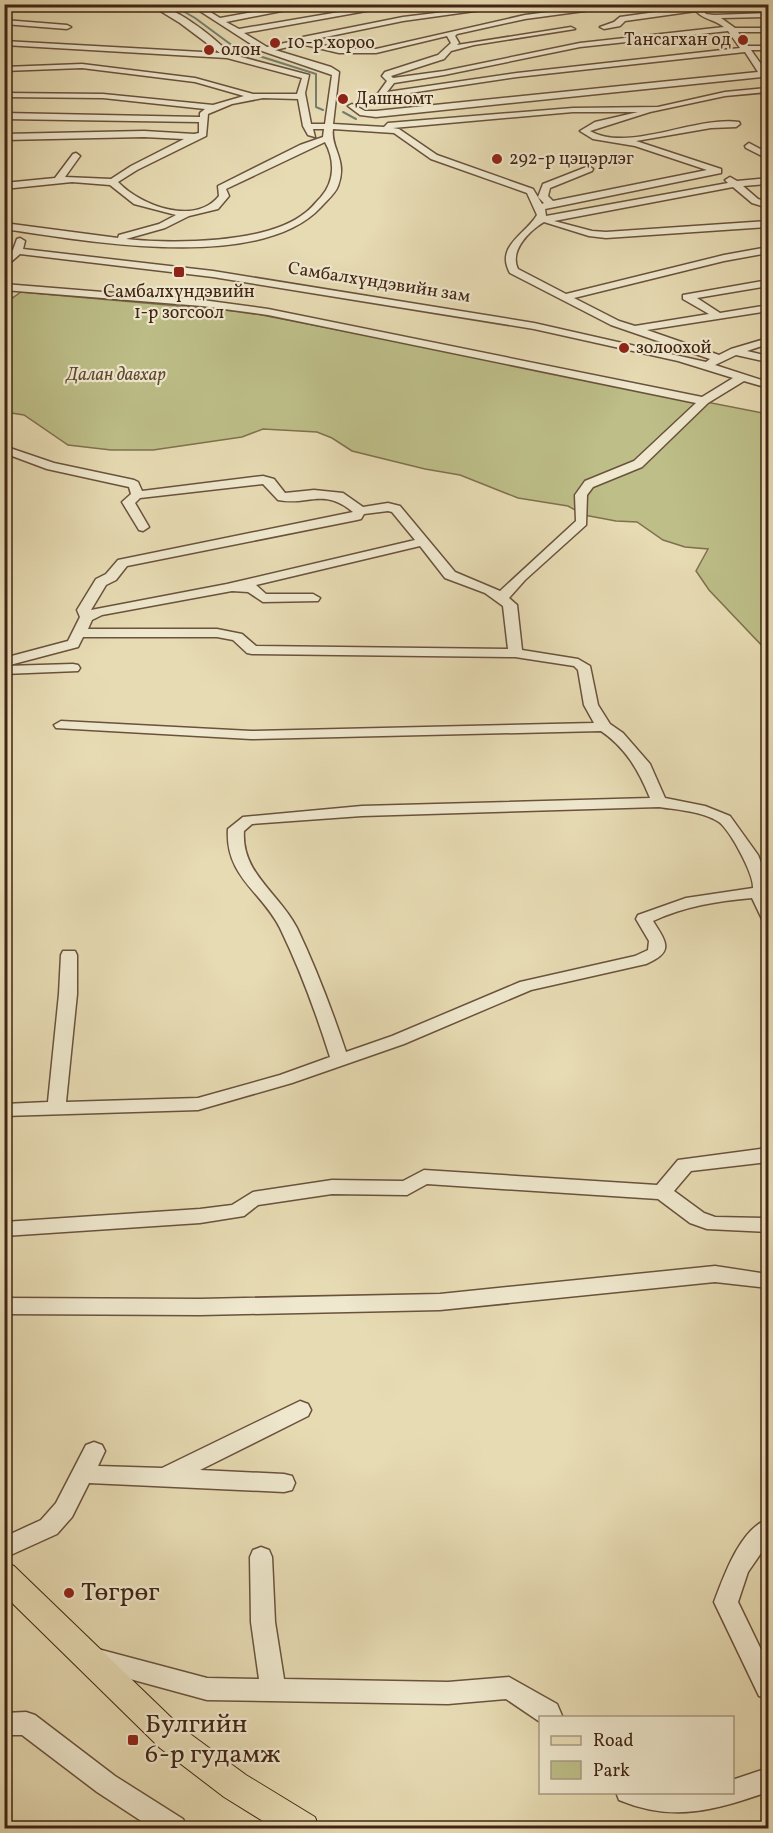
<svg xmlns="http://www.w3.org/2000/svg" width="773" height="1833" font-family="Vollkorn,serif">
<rect width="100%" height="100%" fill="#e7dbb3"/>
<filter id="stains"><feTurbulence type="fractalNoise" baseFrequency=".00333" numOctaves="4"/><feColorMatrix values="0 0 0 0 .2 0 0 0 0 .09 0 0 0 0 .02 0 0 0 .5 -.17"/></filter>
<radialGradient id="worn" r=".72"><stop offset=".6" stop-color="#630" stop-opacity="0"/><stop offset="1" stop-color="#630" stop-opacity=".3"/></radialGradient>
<path fill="#bdbe88" stroke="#7f714e" stroke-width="1.5" d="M21,292L246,312L768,414V652L709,590L696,571L708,549L685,547L663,540L637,522L616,521L584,515L568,506L518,498L460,475L425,469L352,451L332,438L317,432L263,429L242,437L153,450H111L68,445L24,415L5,412L4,304Z"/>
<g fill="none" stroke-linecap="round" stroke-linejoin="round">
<g stroke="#757f71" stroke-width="2">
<path d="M171,4L195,18L237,49L316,74V107L323,110"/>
<path d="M343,112L356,119"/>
</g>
<g stroke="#6a523c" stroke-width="3">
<g id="minor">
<path d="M4,4H28L29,6L25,8Z"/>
<path d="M149,4C173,4 214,37 230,54L309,75L305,93L311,124H325L332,75L262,51L189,4L202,7L234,4L207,10L220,18L299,4H317L226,22L239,29L386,4H405L244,33L267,47L298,40L303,37L403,17L485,7L489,9L403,21L306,41L339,49H376L525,15L611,4H636L525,19L457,34L455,36L459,43L457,45L571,27L575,29L474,45L451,51L444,59L391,76L393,78L444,71L580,43L724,27C714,19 704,20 696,11L625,21L620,26L604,29L600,27L614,22L620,17L692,7L690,4H697L706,14L714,15L768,13V17L721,18L735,28H768V32H738L748,46H768V50H751L768,74V81L762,77L376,117L360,115L348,106L352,104L365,111H376L758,72L745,52L517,77L383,97L378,101L374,99L387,81L382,76L385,72L438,55L451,43L447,36L376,53H339L301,44L275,50L331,67L339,72L333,124L384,127L388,123L573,108L658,107L725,92L768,88V92L725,96L650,112L590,131C629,153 694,116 739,122L740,124L736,127L711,128L636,141L721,169V173L545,209L546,216L728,183L725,180L730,177L737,181L768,178V184L743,186L758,199L768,202V208L752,203L733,187L554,221L592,231L606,232L768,221V227L606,238L589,236L544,222C529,231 509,251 518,269L566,294L724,255L768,247V253L724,261L574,298L619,321L635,326L709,314L683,299V295L768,280V286L697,298L720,313L768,305V311L647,330L719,355L731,349L768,338V344L747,351L768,356V362L736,355L715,365L768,382V388L744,381L708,403L642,467L593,487L587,495L586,525L525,580L509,598L517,605L522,650L578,659L590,666L598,705L610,724L623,733L650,764L665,798L705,806L730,816L758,855L768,880V920L762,919L752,898C718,901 685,906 653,921C667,943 674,952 646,964L531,990L404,1044L292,1083L198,1110L4,1116V1104L48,1102L59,994L61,955L63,951H75L77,955V994L66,1102L198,1098L280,1075L330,1057C316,1013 300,969 280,928C261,891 225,876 228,829L243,817L362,806L650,798C639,771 626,748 601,731L251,739L56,728L54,725L61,721L251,731L594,723L584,705L578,670L574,666L515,657L252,654L247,653L233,640L217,637H83L78,647L6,666L73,664L78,665L80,668L78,671L4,674V658L68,641L80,617L77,610L96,579L106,574L118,560L353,512C323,487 308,506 278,500L263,484L140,498L135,503L149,527L143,531L139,530L122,502L131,494L129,487L47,469L4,453V446L54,463L134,480L138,482L142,491L263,476L274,479L285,493L314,490L343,493L363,507L388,503L400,506L455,572L500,591L576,521L575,495L585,481L634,461L696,403L268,315L202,306L4,290V284L202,300L268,309L702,397L733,378L678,361L534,329L213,277L20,254L4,268V259L13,250L17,239L20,238L25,241L23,249L213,271L534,323L706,362L710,359L611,325L510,273C495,246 525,235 537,215L527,193L431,159L394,133L333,129C330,148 348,160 338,186C335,194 327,200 321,207C260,273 86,241 4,229V223L118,238L119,235L159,224L176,215L134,204L110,185L72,182L4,189V183L55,178L73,154L76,153L80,156L65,177L111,179L131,166L184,139L144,137L4,140V134L144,131L194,134L199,133V122L4,119V113L200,117V113L205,109L103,98L4,97V93L103,94L213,105L244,96L195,82L82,68L4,71V67L82,64L195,78L253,94H297L302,78L227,58L4,45V41L220,53L180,23ZM728,31L740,48L517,73L387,92L394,83L444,75L580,47ZM263,98L298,99L303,126L308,135L315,137L313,129H324L323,137L300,145L218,186L219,196C195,226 141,206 118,182L137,170L206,136L208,114L232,104ZM573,112H638L595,122L580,131L593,139L635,146L707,170L553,201L548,196L550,188L592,171L593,169L589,166L543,184L538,197L544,203L542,204L533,189L437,155L399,129L393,128ZM325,142C335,160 335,181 321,197C316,202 311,209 305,213C267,244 172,244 126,239L165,228L189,216L218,209L229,196L226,189ZM388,511L392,512L415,540L227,584L91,610L106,585L116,580L127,566L357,520L361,519L364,514ZM420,546L445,578L485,593L503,606L508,649L256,646L242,634L217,629H88L92,620L102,615L232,591L248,592L263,602L318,601L320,598L313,594H266L256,585ZM659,807C678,810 702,811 719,822C730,830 754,874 753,888L686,898L638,915L636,919L649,941L648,950L635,956L520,982L392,1036L346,1052C332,1010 316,968 297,928C279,893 241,873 244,831L252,824L362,816Z"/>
<path d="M4,20L67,25L71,27L67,29L4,24Z"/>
<path d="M749,143L768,153V159L746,148L745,146Z"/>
<path d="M768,1148V1162L691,1171L674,1191L704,1213L715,1217L768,1218V1232L707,1229L690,1223L658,1199L427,1184L407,1195L332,1194L258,1205L244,1216L200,1223L4,1236V1222L200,1209L232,1205L253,1192L332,1180L403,1181L424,1170L657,1185L678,1160Z"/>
<path d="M715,1266L768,1274V1288L715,1282L440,1310L200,1315L4,1314V1298L200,1299L440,1294Z"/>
<path d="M300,1401L308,1404L311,1410L308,1416L200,1470L284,1474L292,1476L295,1483L292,1490L284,1492L89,1483L72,1517L57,1534L4,1558V1537L41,1520L56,1503L86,1445L94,1442L102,1445L105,1451L98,1466L162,1468Z"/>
<path d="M768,1519V1543L748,1572L738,1602L768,1664V1699L759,1696L714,1602C724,1576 740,1529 768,1519Z"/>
<path d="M261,1547L269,1550L272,1557L275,1622L284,1679L448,1682L509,1677L557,1704L563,1718H540V1722L506,1699L448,1704L207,1700L86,1667L82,1659L86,1651L94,1648L207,1678L259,1679L251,1622L250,1557L253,1550Z"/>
<path d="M26,1712L35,1715L115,1776L183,1819L187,1828H152L97,1792L22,1735H4V1713Z"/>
<path d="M768,1768V1792C714,1810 675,1823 619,1800L616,1792H732V1780Z"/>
</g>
</g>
<g stroke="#412414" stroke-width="2">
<path id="major" d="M4,1562L14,1566L182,1728L246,1775L315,1817L319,1828H274L224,1797L160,1748L4,1595Z"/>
</g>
<use href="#minor" fill="#efe8ce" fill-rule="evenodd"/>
<use href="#major" fill="#e7dbb3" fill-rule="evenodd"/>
</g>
<g fill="#8f2418" stroke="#efe8ce" stroke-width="2">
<circle cx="743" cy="40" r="6"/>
<circle cx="275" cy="43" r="6"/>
<circle cx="209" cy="50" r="6"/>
<circle cx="343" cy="99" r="6"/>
<circle cx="497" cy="159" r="6"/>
<rect x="173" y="266" width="12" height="12" rx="3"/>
<circle cx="624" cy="348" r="6"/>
<circle cx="69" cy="1593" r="6"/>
<rect x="127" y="1734" width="12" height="12" rx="3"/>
</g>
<g text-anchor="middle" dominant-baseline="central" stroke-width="4.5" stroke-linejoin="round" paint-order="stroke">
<g font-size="18" fill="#412414" stroke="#efe8ce" text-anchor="start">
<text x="731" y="40" text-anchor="end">Тансагхан од</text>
<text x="287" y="43">10-р хороо</text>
<text x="221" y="50">олон</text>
<text x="355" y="99">Дашномт</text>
<text x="509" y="159">292-р цэцэрлэг</text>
<text x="179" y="292" text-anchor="middle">Самбалхүндэвийн<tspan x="179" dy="21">1-р зогсоол</tspan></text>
<text x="636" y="348">золоохой</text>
</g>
<g font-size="18" fill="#412414" stroke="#efe8ce">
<text transform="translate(379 283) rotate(9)">Самбалхүндэвийн зам</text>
</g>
<g font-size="18" font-style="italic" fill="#604a31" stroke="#efe8ce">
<text x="116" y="375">Далан давхар</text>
</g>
<g font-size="26" fill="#412414" stroke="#efe8ce" text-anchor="start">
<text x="81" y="1593">Төгрөг</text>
<text x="145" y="1725">Булгийн<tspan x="145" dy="30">6-р гудамж</tspan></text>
</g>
</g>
<rect width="773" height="1833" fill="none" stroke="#e7dbb3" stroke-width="24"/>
<rect x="6" y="6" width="761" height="1821" fill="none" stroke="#412414" stroke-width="3"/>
<rect x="12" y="12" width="749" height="1809" fill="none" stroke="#412414" stroke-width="1.5"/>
<rect x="539" y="1716" width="195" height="78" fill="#efe8ce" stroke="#a99a84" stroke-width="1.5"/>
<rect x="551" y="1736" width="30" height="9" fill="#e7dbb3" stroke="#a99a84" stroke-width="1.5"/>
<text x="593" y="1746" font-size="18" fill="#412414">Road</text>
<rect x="551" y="1761" width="30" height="18" fill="#bdbe88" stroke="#a99a84" stroke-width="1.5"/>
<text x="593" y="1776" font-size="18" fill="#412414">Park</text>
<rect width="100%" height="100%" filter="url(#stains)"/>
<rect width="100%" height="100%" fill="url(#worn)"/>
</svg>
